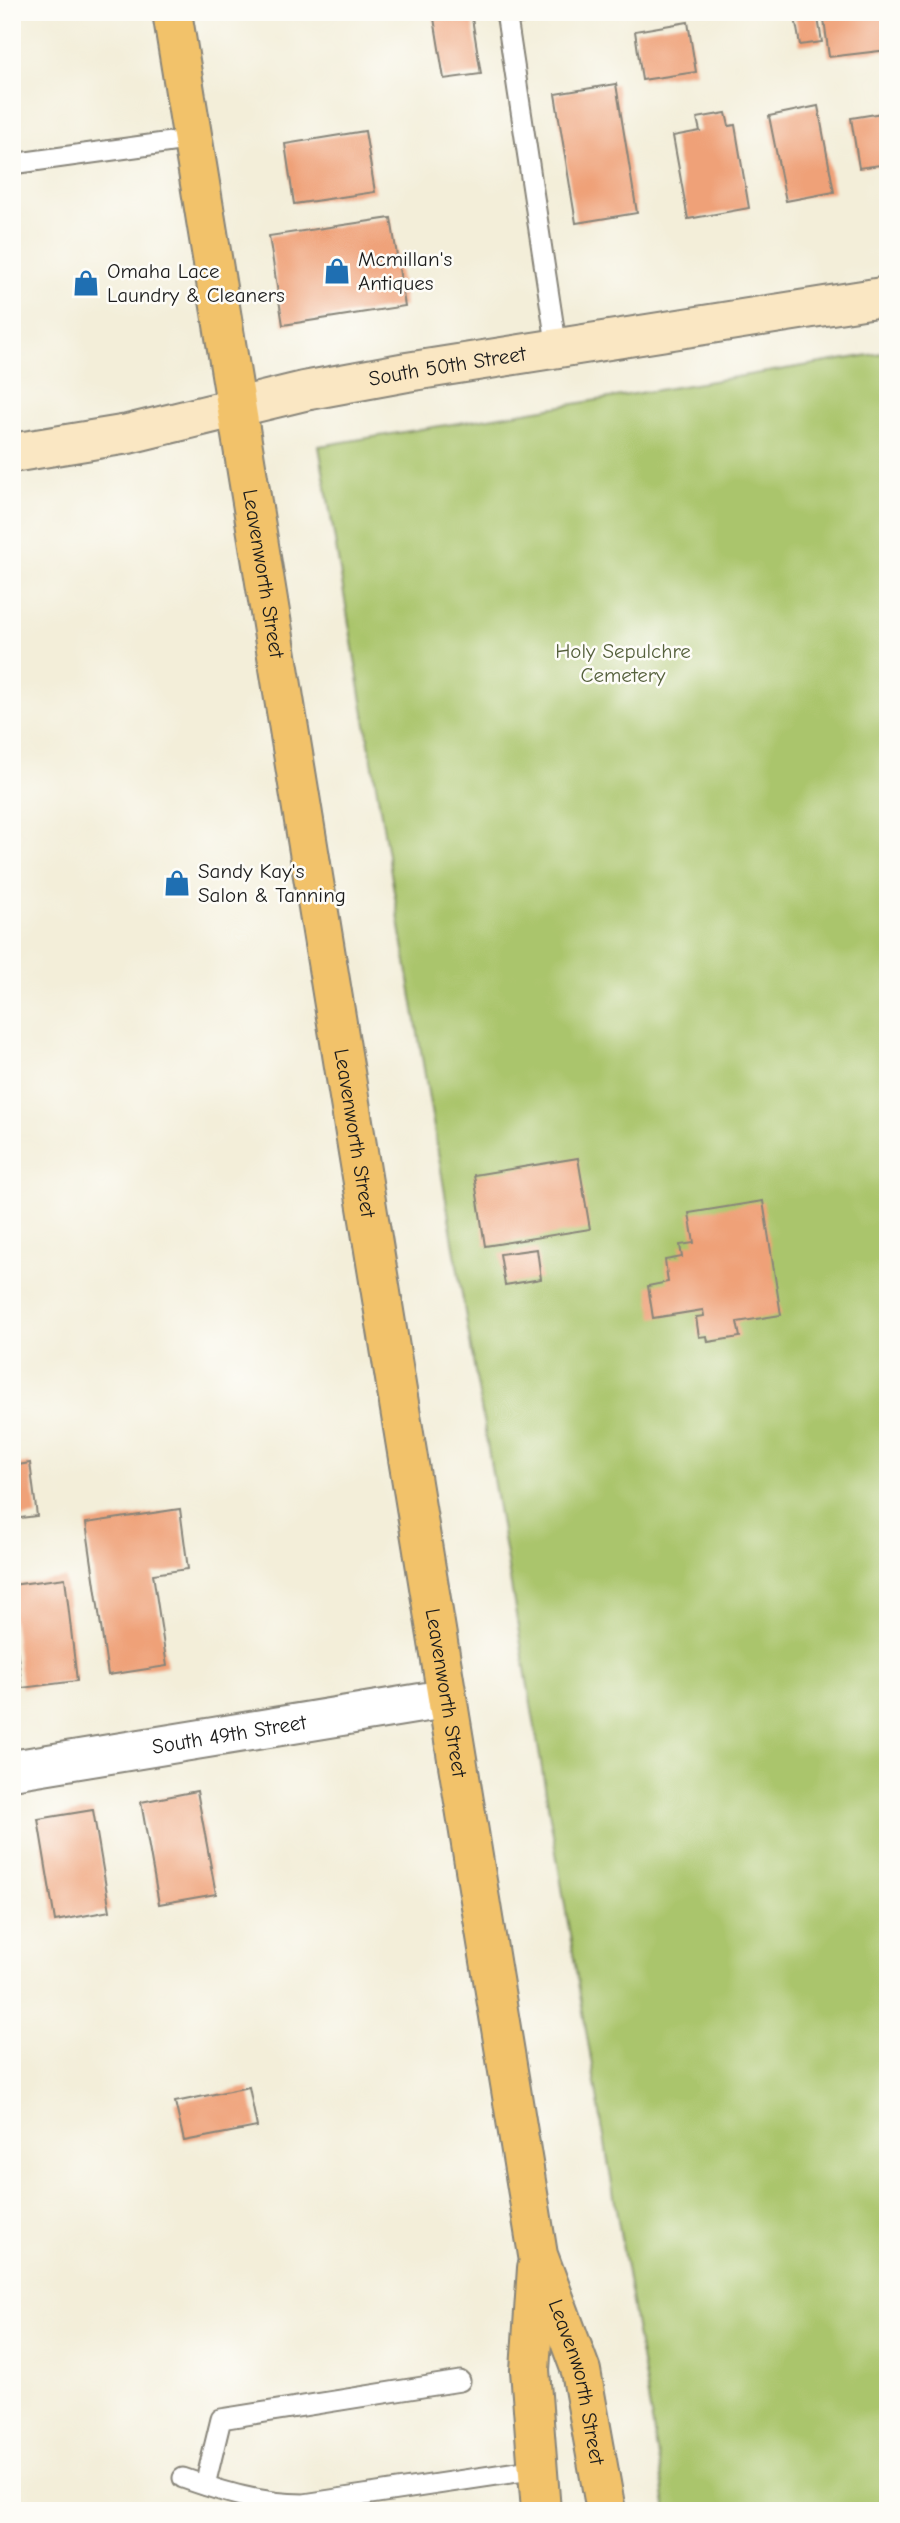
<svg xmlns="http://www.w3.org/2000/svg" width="900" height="2523" font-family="'Comic Neue',sans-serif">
<rect width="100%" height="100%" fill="#fdfcf7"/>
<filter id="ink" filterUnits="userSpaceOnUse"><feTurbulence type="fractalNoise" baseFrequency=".0143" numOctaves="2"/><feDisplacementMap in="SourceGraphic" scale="14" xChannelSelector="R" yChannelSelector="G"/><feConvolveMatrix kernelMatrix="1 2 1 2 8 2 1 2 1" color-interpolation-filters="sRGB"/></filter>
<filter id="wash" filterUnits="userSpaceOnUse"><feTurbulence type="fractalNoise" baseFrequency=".00686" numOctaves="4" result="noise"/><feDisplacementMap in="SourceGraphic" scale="28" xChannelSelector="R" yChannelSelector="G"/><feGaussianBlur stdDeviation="1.57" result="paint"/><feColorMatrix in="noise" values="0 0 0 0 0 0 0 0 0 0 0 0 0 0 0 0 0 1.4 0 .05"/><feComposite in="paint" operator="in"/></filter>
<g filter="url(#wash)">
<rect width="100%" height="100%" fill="#f3eed9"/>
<path fill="#aac56c" stroke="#637044" stroke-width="2" d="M888,352V2511H667L319,446Z"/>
<g id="blocks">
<g fill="#efa178">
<path d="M433,12H471L481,74L444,79Z"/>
<path d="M794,12H817L822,42L800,45Z"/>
<path d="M823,12H888V50L829,57Z"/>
<path d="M688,22L696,72L642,80L635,31Z"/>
<path d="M616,84L637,213L576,223L555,94Z"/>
<path d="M818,106L834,192L786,201L769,116Z"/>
<path d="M888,112V164L859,168L851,118Z"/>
<path d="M726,113L729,126L735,125L749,208L688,219L673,136L700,131L697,118Z"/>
<path d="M365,131L375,192L294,204L285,144Z"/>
<path d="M391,218L405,306L283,325L269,236Z"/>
<path d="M578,1158L590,1229L485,1246L474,1175Z"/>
<path d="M763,1201L781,1315L737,1322L740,1337L708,1342L707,1336L699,1337L696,1317L704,1316L703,1310L653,1318L648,1286L668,1282L665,1260L682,1257L680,1245L694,1243L689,1213Z"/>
<path d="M537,1249L541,1279L505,1285L500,1254Z"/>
<path d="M30,1463L37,1516L12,1519V1466Z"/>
<path d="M180,1509L188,1569L153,1574L167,1666L108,1675L86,1523Z"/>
<path d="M65,1578L77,1681L22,1688L12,1611V1585Z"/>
<path d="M197,1791L216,1894L159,1904L141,1802Z"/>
<path d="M93,1810L110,1911L55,1921L38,1819Z"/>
<path d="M249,2087L257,2127L184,2141L175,2102Z"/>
</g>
</g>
</g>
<g filter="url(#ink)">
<use href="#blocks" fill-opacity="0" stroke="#88857a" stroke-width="2"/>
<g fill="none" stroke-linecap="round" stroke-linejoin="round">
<g stroke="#88857a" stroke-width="23">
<g id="service">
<path d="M506,12L557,349"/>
<path d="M506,16L526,12"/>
<path d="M12,164L193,139"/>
<path d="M183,2478C223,2492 261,2504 304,2504L537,2469"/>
<path d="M205,2485L221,2419L460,2381"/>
</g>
</g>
<g stroke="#88857a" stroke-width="42">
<g id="minor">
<path id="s1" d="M12,1770L445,1699"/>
</g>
</g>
<g stroke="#88857a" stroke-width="42">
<g id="secondary">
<path id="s2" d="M12,453L128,434L304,391L407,372L888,296"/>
</g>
</g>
<g stroke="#88857a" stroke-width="42">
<g id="primary">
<path id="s3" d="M172,12L538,2255L581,2371L606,2511"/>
<path d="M537,2268L530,2370L541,2511"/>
</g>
</g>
<use href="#service" stroke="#fff" stroke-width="19"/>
<use href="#minor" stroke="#fff" stroke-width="38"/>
<use href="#secondary" stroke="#fae7c3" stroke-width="38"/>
<use href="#primary" stroke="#f2c26a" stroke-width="38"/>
</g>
</g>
<defs>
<g id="shop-bare" transform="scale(2.1)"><path d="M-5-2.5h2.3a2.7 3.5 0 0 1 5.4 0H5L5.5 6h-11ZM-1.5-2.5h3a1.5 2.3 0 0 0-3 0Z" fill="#1f6fb2" stroke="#fdfcf7" stroke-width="2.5" paint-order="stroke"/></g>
</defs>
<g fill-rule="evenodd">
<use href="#shop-bare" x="337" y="271"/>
<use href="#shop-bare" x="86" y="283"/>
<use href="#shop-bare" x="177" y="883"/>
</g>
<g text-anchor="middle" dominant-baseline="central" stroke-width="5" stroke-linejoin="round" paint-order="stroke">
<g font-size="21" fill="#1c1c1c" stroke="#fdfcf7" text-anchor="start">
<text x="358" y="259">Mcmillan's<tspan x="358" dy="24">Antiques</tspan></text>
<text x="107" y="271">Omaha Lace<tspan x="107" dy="24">Laundry &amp; Cleaners</tspan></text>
<text x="198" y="871">Sandy Kay's<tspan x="198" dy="24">Salon &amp; Tanning</tspan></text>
</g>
<g font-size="21" fill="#1c1c1c" stroke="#fdfcf7">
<text stroke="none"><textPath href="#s2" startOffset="444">South 50th Street</textPath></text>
<text stroke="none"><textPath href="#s3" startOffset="569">Leavenworth Street</textPath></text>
<text stroke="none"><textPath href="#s3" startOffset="1136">Leavenworth Street</textPath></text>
<text stroke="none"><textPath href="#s3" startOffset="1703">Leavenworth Street</textPath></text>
<text stroke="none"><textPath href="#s1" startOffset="220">South 49th Street</textPath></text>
<text stroke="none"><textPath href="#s3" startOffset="2406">Leavenworth Street</textPath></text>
</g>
<g font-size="21" fill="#55603c" stroke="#fdfcf7">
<text x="623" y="651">Holy Sepulchre<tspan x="623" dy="24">Cemetery</tspan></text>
</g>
</g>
<rect width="900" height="2523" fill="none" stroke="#fdfcf7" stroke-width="42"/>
</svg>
